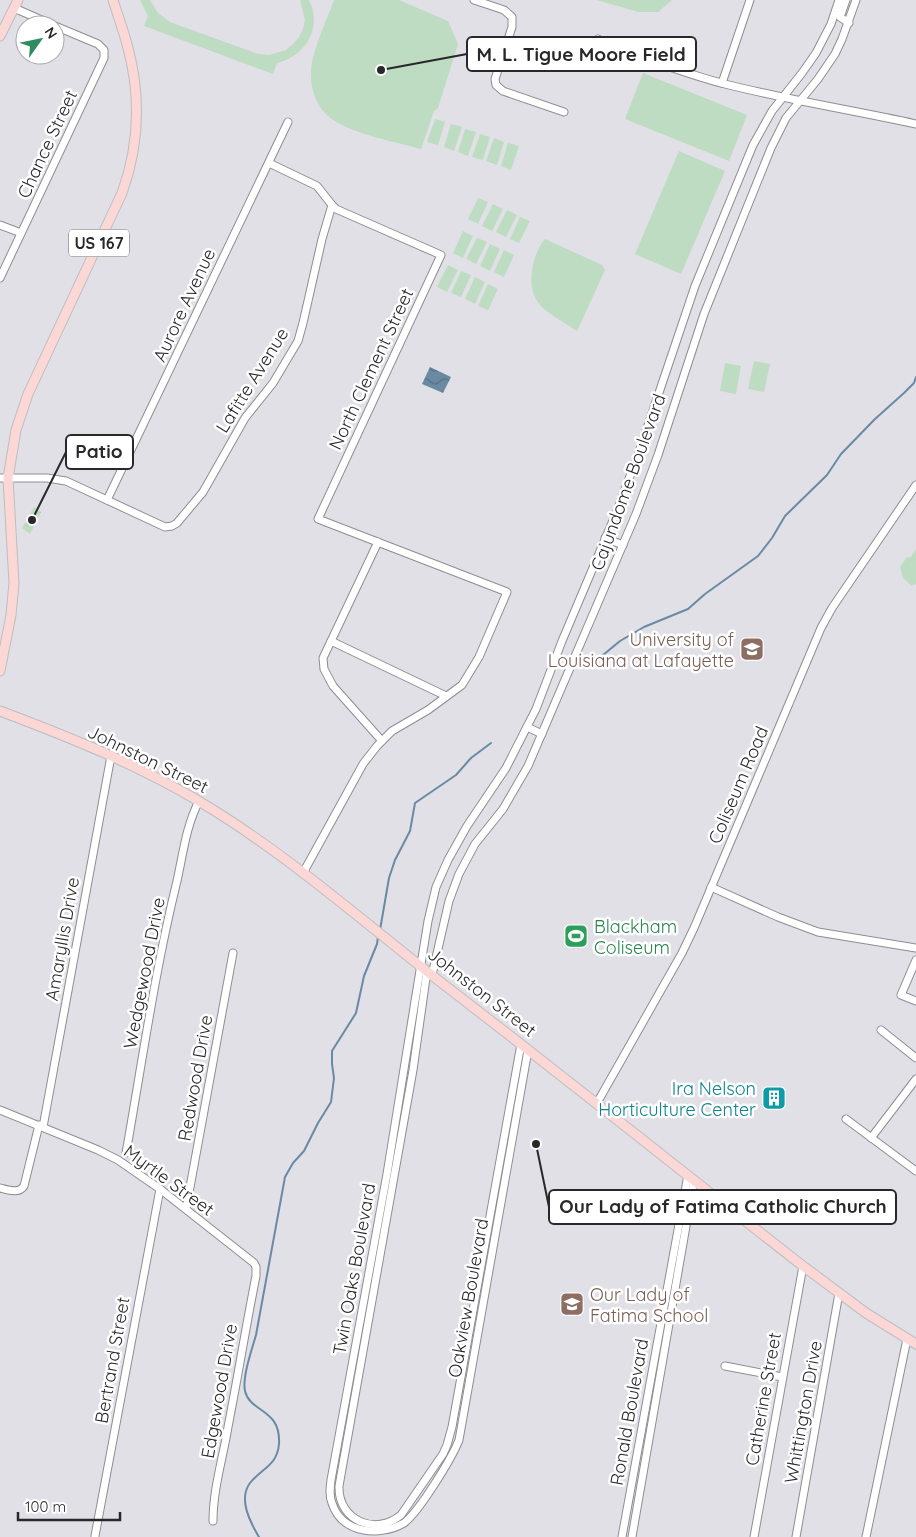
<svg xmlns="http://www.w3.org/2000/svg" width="916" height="1537" font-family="Quicksand,sans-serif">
<defs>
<pattern id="forest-crowns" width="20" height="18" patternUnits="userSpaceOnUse" patternTransform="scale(1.25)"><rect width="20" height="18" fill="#bddcc1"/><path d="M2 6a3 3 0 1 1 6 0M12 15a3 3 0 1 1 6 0" fill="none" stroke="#a2bda6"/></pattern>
<pattern id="water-waves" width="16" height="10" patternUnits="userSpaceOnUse" patternTransform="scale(1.25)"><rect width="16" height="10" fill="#6a8aa4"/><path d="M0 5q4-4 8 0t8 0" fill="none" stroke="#577186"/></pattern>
</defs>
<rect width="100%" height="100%" fill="#e1e0e6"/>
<path fill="url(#forest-crowns)" d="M34,507L41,512L30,534L22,528Z"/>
<g fill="#bddcc1">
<path d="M140,0H150L158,13L170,22L258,54L269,55L286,50L293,44L299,37L303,29L305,20L300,0H309C323,28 305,57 277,63L273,74L144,26L148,16Z"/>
<path d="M334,0H399L448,21L458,44L438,108L434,111L421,149C396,142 346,133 327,115C312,101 308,77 313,58C318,38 327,19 334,0Z"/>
<path d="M597,0H672L658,12H638Z"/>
<path d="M643,73L747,115L729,161L625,119Z"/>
<path d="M435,119L445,122L438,145L427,142Z"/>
<path d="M451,124L462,127L454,151L444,147Z"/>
<path d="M465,129L476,132L468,156L458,152Z"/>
<path d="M480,134L490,137L483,160L472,157Z"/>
<path d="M494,138L504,142L497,165L486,161Z"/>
<path d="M508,143L519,146L511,170L501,166Z"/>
<path d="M679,151L725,171L681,274L635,254Z"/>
<path d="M478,198L488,202L478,224L468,219Z"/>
<path d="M493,204L503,209L492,231L482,226Z"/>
<path d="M507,210L517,215L506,237L496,232Z"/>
<path d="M520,217L530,221L519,243L510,239Z"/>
<path d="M463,231L473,236L463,258L453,253Z"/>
<path d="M477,238L487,242L476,264L466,259Z"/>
<path d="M545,239L602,265L605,270L577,331C551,313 527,307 532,271C534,258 537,249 545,239Z"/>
<path d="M490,244L500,249L490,271L480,266Z"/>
<path d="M504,250L514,255L504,277L494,272Z"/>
<path d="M448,265L458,270L447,292L437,287Z"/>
<path d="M461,271L471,275L461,297L451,293Z"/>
<path d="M475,277L485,282L475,304L465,299Z"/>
<path d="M488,284L498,289L488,310L478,306Z"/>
<path d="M754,361L770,364L764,392L748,389Z"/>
<path d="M725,363L741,366L736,394L720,391Z"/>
<path d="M916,549V585L914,584L912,586L903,578L900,567L907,557L910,558Z"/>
</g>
<path fill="url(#water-waves)" d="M430,367L451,377L443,393L422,384Z"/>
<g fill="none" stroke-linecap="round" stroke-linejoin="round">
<g stroke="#6a8aa4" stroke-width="2">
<path d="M597,660L620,641L644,627L688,609L705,594L758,556L772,538L785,516L827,475L841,454L875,419L904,393L914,383L916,377"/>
<path d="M380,930L389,878L395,860L410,831L415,803L456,775L471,758L491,743"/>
<path d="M259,1537C250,1522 238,1499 250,1483C262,1468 277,1466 279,1444C281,1408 250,1413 245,1391C242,1377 252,1349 256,1335L285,1177L293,1163L304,1151L318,1123L331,1102L334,1078L332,1064V1051L356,1013L364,976L377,944L378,937"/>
</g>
<g stroke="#8e8d93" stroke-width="9">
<g id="minor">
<path d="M474,0L504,10L512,17V27L495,79L496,85L503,91L564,112"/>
<path d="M846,0L840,17L849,23"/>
<path d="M14,8L53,25"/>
<path d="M598,39L608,46C647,58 685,74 725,84C788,100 852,110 916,124"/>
<path d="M722,83L750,0"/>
<path d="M269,163L317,186L332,205L336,209L441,255L318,519L507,592L479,657L462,685L428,710L392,731L377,746L363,764L303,873"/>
<path d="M0,225L21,233"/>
<path d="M0,278L104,58V50L98,44L55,26"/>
<path d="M0,478H47L66,481L165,527L172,526L177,523L203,492L245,418L273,383L298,341L303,323L322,239L332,205"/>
<path d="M107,500L288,122"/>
<path d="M605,538L623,545"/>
<path d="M378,542L323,658L324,669L333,686L382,741"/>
<path d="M331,641L446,696"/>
<path d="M527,727L542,734"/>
<path d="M711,887L778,917L818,932L916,948"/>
<path d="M916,960L901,995L916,1001"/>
<path d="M427,971L413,1070L339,1486C338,1521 376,1536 401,1515L443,1454L447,1445L452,1427L521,1044"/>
<path d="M432,975L449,901L459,874L475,844L503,809L528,766L636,514L658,455L704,314L771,148L786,118L818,79L835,54L842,39L856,0"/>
<path d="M881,1030L916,1058"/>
<path d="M528,1050L459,1440C452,1458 419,1512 404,1523C380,1537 342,1534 332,1503C329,1496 330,1488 331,1480L387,1174L428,921L436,887L448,860L467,826L506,768L536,709L562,641L617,511L639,452L695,286L753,145L772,111L802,73L816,53L831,24L839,0"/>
<path d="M597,1103L682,953L694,928L821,628L832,608L916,485"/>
<path d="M0,1110L98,1150L118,1160L160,1189L254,1263L256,1267V1276C246,1326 238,1376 228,1427C223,1458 213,1489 213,1521"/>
<path d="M846,1119L916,1171"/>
<path d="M43,1127L111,756"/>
<path d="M871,1138L916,1079"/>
<path d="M126,1153C142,1063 155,970 177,881C183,854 186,826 199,801"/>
<path d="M0,1188C8,1190 19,1194 24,1186L39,1125"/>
<path d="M186,1209L233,953"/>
<path d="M725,1366L782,1377"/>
<path d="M95,1536L160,1189"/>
<path d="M622,1537L688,1175"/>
<path d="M632,1537L694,1180"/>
<path d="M754,1537L803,1266"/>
<path d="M796,1537L839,1293"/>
<path d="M866,1537L907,1339"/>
</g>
</g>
<g stroke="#bebebf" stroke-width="11">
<g id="major">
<path d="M0,36L18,0"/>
<path d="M0,671L11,615L14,583L8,478L16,430L28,394L122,193C139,146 141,97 128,48C124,32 118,16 113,0"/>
<path d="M0,711C69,737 139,765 202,803C285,853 358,917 434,977C558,1072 680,1170 803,1266L866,1313L916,1344"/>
</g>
</g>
<use href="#minor" stroke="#fff" stroke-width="7"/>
<use href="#major" stroke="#fbd7d6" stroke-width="9"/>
</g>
<defs>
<g id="university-square" transform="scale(1.25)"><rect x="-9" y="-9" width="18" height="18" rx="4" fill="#8d6e63" stroke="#fff"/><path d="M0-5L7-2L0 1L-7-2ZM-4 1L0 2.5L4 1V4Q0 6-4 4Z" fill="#fff"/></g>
<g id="stadium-square" transform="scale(1.25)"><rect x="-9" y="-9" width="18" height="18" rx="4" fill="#2e9e5b" stroke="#fff"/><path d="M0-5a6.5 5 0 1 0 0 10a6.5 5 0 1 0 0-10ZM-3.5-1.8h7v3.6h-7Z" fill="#fff"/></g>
<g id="building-square" transform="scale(1.25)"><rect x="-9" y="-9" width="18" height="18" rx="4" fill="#0f9aa8" stroke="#fff"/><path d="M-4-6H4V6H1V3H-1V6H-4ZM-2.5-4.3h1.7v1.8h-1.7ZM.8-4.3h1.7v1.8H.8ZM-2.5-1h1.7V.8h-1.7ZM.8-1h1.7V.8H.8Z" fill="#fff"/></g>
<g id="school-square" transform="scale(1.25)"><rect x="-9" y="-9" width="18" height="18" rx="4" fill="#8d6e63" stroke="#fff"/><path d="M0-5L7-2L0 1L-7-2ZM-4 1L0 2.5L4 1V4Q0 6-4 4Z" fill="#fff"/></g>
</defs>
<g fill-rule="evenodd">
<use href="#university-square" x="752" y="649"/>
<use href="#stadium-square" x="576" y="936"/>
<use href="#building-square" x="774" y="1098"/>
<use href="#school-square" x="572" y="1304"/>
</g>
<g text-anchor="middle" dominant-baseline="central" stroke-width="5" stroke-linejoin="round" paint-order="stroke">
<rect fill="#fff" stroke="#68686a" stroke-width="1" x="69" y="229.5" width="60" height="27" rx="4"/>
<g font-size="16" font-weight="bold" fill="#28272a">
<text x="99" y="243">US 167</text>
</g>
<g font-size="18" fill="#28272a" stroke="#fff">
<text transform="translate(47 144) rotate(-65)">Chance Street</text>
<text transform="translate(184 305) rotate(-65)">Aurore Avenue</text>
<text transform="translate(371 369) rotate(-65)">North Clement Street</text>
<text transform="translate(252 380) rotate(-58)">Lafitte Avenue</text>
<text transform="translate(628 482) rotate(-70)">Cajundome Boulevard</text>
<text transform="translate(148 759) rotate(26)">Johnston Street</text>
<text transform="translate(738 785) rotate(-67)">Coliseum Road</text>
<text transform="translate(62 939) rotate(-80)">Amaryllis Drive</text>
<text transform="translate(144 973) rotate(-79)">Wedgewood Drive</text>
<text transform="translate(482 992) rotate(38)">Johnston Street</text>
<text transform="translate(195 1078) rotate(-80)">Redwood Drive</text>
<text transform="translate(169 1180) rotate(36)">Myrtle Street</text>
<text transform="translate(354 1269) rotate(-80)">Twin Oaks Boulevard</text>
<text transform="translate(468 1298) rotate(-80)">Oakview Boulevard</text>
<text transform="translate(112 1360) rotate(-80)">Bertrand Street</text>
<text transform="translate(219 1391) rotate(-80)">Edgewood Drive</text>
<text transform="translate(763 1399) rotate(-80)">Catherine Street</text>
<text transform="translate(629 1412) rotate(-80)">Ronald Boulevard</text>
<text transform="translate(803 1412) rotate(-80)">Whittington Drive</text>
</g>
<g font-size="18" fill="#785e54" stroke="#fff" text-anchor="end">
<text x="734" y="639">University of<tspan x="734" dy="21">Louisiana at Lafayette</tspan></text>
<text x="590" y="1294" text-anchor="start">Our Lady of<tspan x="590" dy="21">Fatima School</tspan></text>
</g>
<g font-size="18" fill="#27864d" stroke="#fff" text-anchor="start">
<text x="594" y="926">Blackham<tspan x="594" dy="21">Coliseum</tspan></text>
</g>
<g font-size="18" fill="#0d838f" stroke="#fff" text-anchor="end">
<text x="756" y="1088">Ira Nelson<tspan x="756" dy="21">Horticulture Center</tspan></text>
</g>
</g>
<path fill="none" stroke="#28272a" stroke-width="2" d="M381 70L467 54M32 520L66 452M536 1144L549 1207"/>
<g fill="#28272a" stroke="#fff" stroke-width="2">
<circle cx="381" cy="70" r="5"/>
<circle cx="32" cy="520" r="5"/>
<circle cx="536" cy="1144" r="5"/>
</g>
<g fill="#fff" stroke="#28272a" stroke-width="2">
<rect x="467" y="37" width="229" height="34" rx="5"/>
<rect x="66" y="435" width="67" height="34" rx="5"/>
<rect x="549" y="1190" width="347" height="34" rx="5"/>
</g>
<g font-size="19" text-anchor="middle" font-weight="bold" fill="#28272a">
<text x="581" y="61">M. L. Tigue Moore Field</text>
<text x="99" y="458">Patio</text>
<text x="723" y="1213">Our Lady of Fatima Catholic Church</text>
</g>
<g transform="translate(40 40) rotate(57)"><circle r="24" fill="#ffffff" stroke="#a9a9aa"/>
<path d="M0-4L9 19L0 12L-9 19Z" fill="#318b60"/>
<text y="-8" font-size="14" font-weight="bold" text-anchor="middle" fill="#28272a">N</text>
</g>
<path d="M18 1512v8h102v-8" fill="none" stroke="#28272a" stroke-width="2.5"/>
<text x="25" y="1512" font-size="15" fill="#28272a" stroke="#ffffff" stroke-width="4" paint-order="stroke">100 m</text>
</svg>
